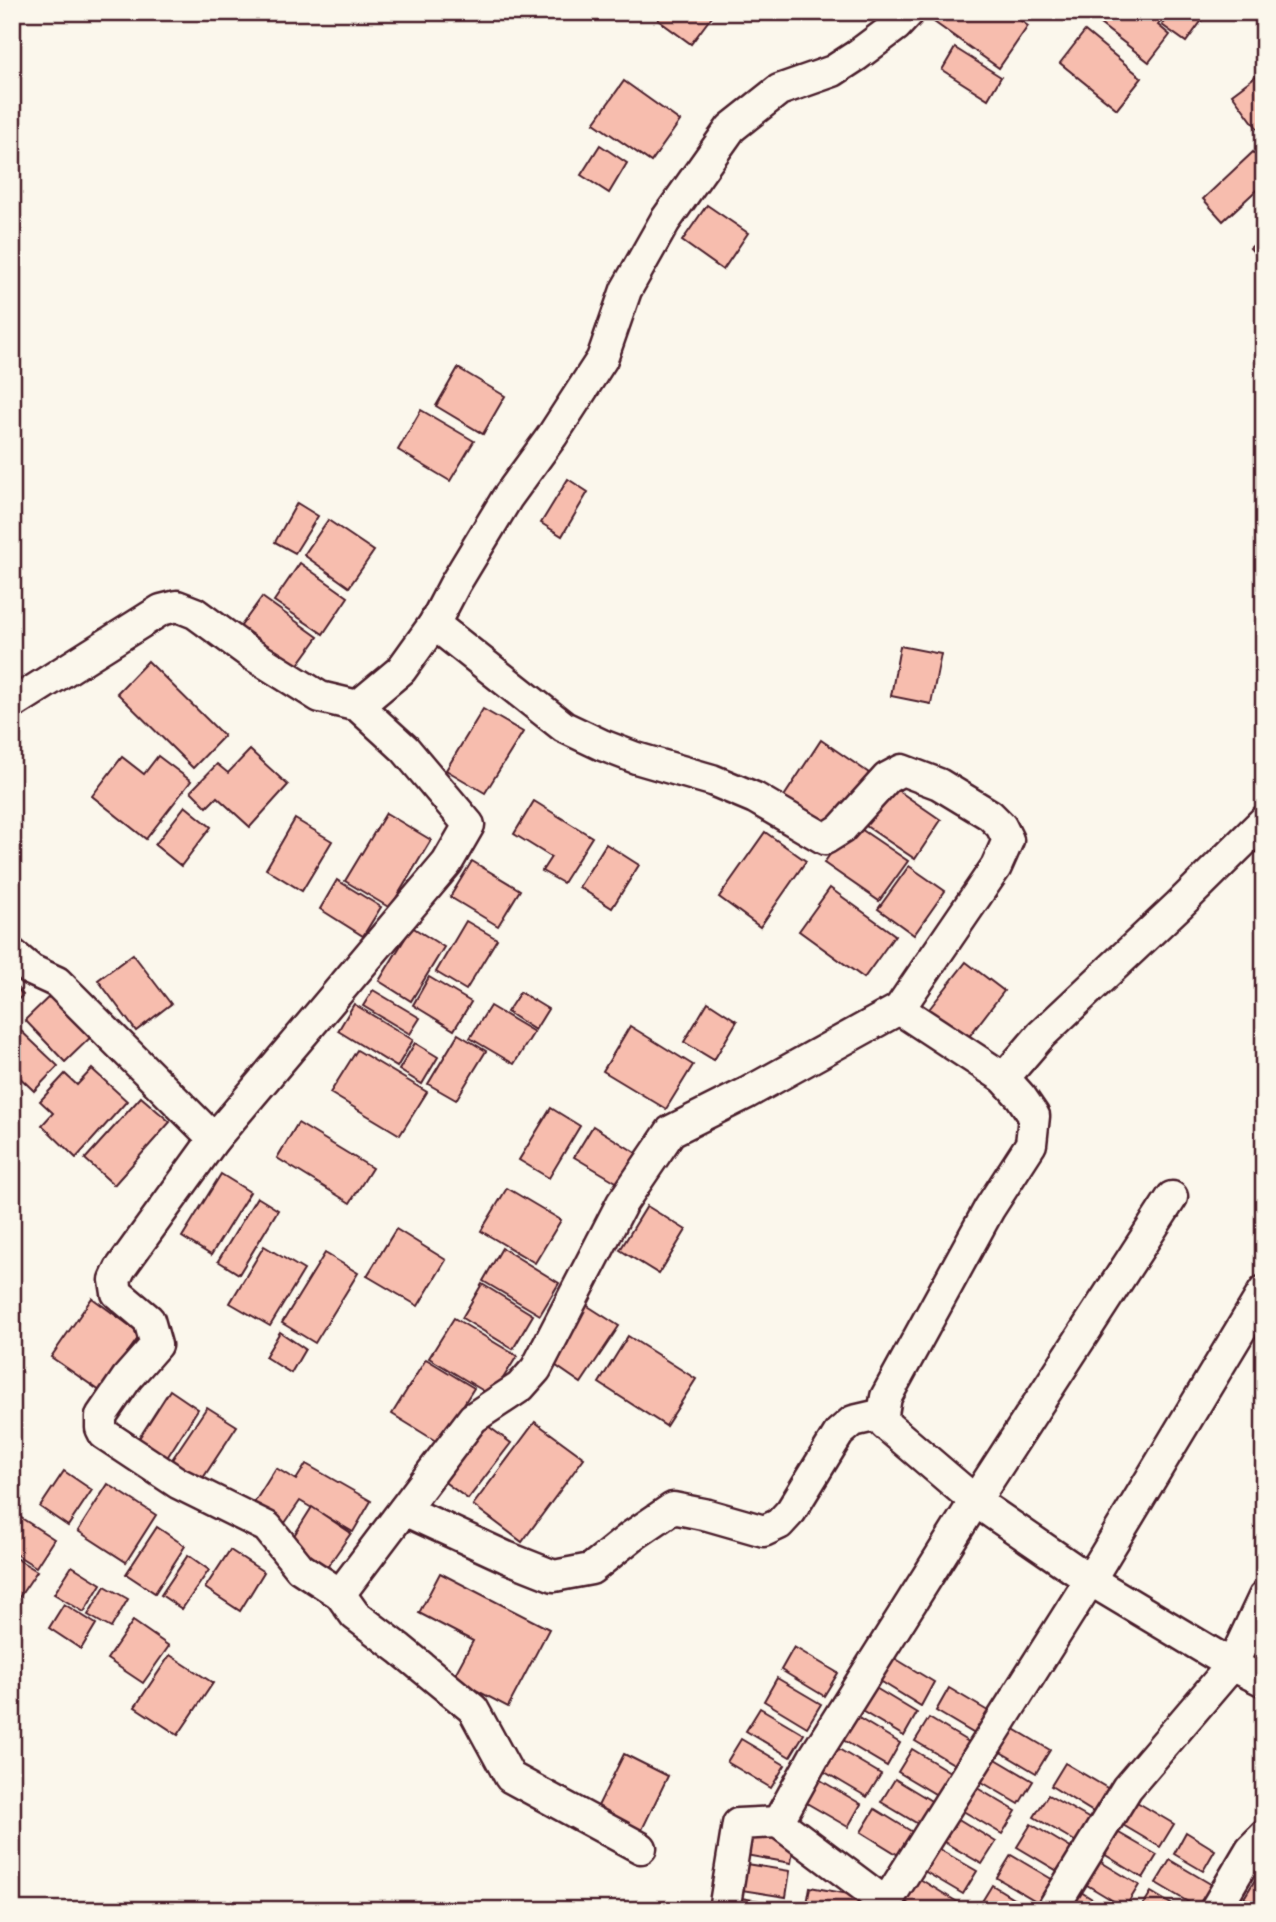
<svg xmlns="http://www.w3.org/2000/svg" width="1276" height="1922" font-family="Caveat,sans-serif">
<rect width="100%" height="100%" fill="#fbf7ec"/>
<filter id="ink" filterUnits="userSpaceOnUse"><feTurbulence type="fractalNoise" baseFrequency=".0143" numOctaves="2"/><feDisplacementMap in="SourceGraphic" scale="14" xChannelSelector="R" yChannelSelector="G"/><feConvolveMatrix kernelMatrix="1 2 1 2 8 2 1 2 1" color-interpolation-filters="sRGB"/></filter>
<g filter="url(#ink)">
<g fill="#f7bdae" stroke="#4a1f2b" stroke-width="2">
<path d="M664,12H707L712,16L691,44L658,20Z"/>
<path d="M940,12H1009L1028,26L999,68L934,22Z"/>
<path d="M1101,12H1168L1158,25L1170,35L1149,62L1095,20Z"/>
<path d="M1171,12H1208L1186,42L1162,25Z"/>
<path d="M1085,31L1142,78L1117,109L1060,63Z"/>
<path d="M955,48L1001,77L988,99L942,70Z"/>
<path d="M1264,70V129L1260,132L1232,94Z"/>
<path d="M624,81L680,121L651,162L594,123Z"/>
<path d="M600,145L627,163L609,193L581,175Z"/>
<path d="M1253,152L1264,163V183L1223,221L1203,199Z"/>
<path d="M707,205L748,233L723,270L682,241Z"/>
<path d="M1264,236V263L1250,248Z"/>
<path d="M458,368L505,396L483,434L436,406Z"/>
<path d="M421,410L474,441L450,481L398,450Z"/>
<path d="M568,479L588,492L562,536L541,523Z"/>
<path d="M297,503L318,516L295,553L275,542Z"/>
<path d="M328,520L374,551L349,587L304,555Z"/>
<path d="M300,563L348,597L323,634L274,601Z"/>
<path d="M262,597L318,637L294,670L238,630Z"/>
<path d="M900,646L941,654L931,704L891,696Z"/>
<path d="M148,661L224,736L193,768L117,693Z"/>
<path d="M483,709L523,732L485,793L446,770Z"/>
<path d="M821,740L869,773L829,833L781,801Z"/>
<path d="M250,750L288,785L250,827L217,797L207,807L191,791L217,764L228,773Z"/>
<path d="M158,756L191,781L146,839L92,796L122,757L144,774Z"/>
<path d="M893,787L941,820L915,859L866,826Z"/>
<path d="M534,801L592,837L563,883L542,871L551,857L514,834Z"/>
<path d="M185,806L211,827L181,866L155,845Z"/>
<path d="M386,813L431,840L390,908L345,881Z"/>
<path d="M295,819L332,841L302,891L266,869Z"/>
<path d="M852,823L908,861L879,901L824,863Z"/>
<path d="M765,832L806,861L760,927L719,897Z"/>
<path d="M606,844L639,865L612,908L579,887Z"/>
<path d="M472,861L520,890L498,926L450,897Z"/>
<path d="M909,866L945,891L914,935L878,909Z"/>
<path d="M337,880L381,907L363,936L320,909Z"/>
<path d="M830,888L895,935L864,978L799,931Z"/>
<path d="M466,921L497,939L466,990L436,972Z"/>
<path d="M412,927L444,947L411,1001L379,981Z"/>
<path d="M133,954L171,1004L136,1031L98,980Z"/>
<path d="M966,962L1004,991L961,1047L923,1017Z"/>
<path d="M429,977L471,1002L454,1030L413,1005Z"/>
<path d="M12,982L23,995L12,1005Z"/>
<path d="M373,990L420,1018L410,1034L363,1006Z"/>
<path d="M55,991L95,1033L65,1062L25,1020Z"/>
<path d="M520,992L548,1009L535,1030L507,1012Z"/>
<path d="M708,1002L737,1021L714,1060L684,1042Z"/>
<path d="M354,1004L413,1040L397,1067L338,1031Z"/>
<path d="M490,1006L534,1032L514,1064L470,1038Z"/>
<path d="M630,1026L693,1065L666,1109L603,1071Z"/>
<path d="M18,1028L58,1066L34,1091L12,1070V1034Z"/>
<path d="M458,1034L486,1051L456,1100L428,1084Z"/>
<path d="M415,1043L438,1057L422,1084L399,1070Z"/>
<path d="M357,1050L427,1092L400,1135L330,1093Z"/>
<path d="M92,1069L127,1101L76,1158L42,1125L53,1113L40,1101L65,1074L77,1085Z"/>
<path d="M141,1097L170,1122L114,1185L85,1159Z"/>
<path d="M551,1108L580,1126L549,1178L519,1160Z"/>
<path d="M298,1123L372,1168L350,1203L277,1158Z"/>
<path d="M593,1126L641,1156L623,1186L574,1157Z"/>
<path d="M221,1174L250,1192L211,1255L182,1237Z"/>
<path d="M507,1188L561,1220L535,1263L481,1231Z"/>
<path d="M257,1197L278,1210L239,1274L218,1261Z"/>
<path d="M647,1206L686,1230L659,1274L620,1250Z"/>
<path d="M396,1229L446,1260L418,1306L367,1276Z"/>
<path d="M264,1246L304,1270L270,1326L230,1303Z"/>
<path d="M502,1248L559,1283L540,1315L483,1281Z"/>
<path d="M325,1253L358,1273L315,1343L282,1323Z"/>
<path d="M482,1284L533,1315L513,1349L462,1318Z"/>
<path d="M92,1298L141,1334L100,1391L51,1357Z"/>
<path d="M583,1303L619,1326L581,1383L546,1359Z"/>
<path d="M454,1318L517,1356L492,1396L429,1358Z"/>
<path d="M280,1332L305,1349L291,1373L265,1357Z"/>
<path d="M628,1336L696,1379L666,1426L599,1383Z"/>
<path d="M426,1359L474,1388L439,1443L392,1414Z"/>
<path d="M170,1390L198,1409L163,1464L134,1446Z"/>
<path d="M207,1407L237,1426L201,1481L171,1461Z"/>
<path d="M477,1418L511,1443L468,1499L435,1475Z"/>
<path d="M535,1422L584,1458L522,1542L473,1505Z"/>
<path d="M306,1464L371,1501L353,1532L300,1501L285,1523L254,1503L276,1468L296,1480Z"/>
<path d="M64,1471L92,1490L68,1526L40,1507Z"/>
<path d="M108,1484L156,1515L126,1562L78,1531Z"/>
<path d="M312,1507L351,1533L326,1569L288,1545Z"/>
<path d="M12,1512L54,1539L36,1567L12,1552Z"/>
<path d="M157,1527L185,1546L155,1593L126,1574Z"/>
<path d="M230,1550L264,1572L240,1611L205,1588Z"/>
<path d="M188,1555L209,1570L182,1609L161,1595Z"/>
<path d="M12,1556L37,1571L16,1602L12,1600Z"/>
<path d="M72,1566L101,1584L84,1612L54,1594Z"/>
<path d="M440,1573L549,1629L508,1707L453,1678L473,1641L419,1613Z"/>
<path d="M105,1586L128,1599L111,1628L88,1615Z"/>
<path d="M64,1604L96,1624L81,1649L49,1628Z"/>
<path d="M133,1621L169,1646L143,1683L107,1659Z"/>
<path d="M794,1647L838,1673L824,1696L781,1670Z"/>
<path d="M170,1655L213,1683L178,1735L135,1707Z"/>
<path d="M891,1656L934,1682L921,1706L877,1679Z"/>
<path d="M777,1678L821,1704L807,1727L764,1701Z"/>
<path d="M874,1687L917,1713L904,1736L860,1710Z"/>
<path d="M949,1688L993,1714L980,1737L936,1711Z"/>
<path d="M760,1708L804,1734L790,1757L746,1731Z"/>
<path d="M857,1717L900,1743L887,1766L843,1740Z"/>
<path d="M929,1718L972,1744L959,1767L915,1741Z"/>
<path d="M1006,1724L1050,1750L1036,1773L992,1747Z"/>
<path d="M741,1739L785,1765L771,1788L727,1762Z"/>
<path d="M837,1748L881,1774L867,1797L823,1771Z"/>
<path d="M912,1749L955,1775L942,1798L898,1772Z"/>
<path d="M624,1754L668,1776L638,1838L593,1816Z"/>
<path d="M989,1755L1033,1781L1019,1804L975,1778Z"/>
<path d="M1065,1763L1109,1789L1095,1813L1051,1786Z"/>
<path d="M817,1778L861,1804L848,1827L803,1801Z"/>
<path d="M895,1779L938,1805L925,1828L881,1802Z"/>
<path d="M972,1785L1016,1811L1002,1834L958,1808Z"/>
<path d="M1048,1795L1092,1820L1078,1843L1034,1817Z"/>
<path d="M1130,1798L1174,1824L1160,1847L1116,1821Z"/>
<path d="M875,1809L919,1836L905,1859L861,1832Z"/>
<path d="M952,1815L996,1842L982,1864L939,1839Z"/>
<path d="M1031,1824L1074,1850L1061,1873L1017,1847Z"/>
<path d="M745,1827L795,1836L791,1863L740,1854Z"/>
<path d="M1112,1829L1157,1855L1143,1878L1099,1851Z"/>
<path d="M1186,1832L1215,1850L1203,1871L1174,1854Z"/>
<path d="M932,1845L977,1871L963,1894L919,1868Z"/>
<path d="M1011,1855L1055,1881L1041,1904L997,1878Z"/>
<path d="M1096,1859L1139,1885L1125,1908L1082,1882Z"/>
<path d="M1170,1860L1214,1886L1200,1909L1156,1883Z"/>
<path d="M740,1863L790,1871L786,1897L735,1889Z"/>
<path d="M1258,1875L1264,1878V1909L1244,1898Z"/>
<path d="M915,1876L959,1903L955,1910H920L902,1900Z"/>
<path d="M992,1885L1033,1910H981L978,1908Z"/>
<path d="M810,1887L860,1896L857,1910H806Z"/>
<path d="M1076,1889L1110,1910H1064Z"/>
<path d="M1151,1892L1181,1910H1140Z"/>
<path d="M735,1897L785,1905L784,1910H732Z"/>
</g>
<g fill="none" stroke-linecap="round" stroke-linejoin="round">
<g stroke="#4a1f2b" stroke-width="35">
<g id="street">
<path d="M12,704L161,610L177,606L195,613L251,654L320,697L358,706L401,670L434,624L455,584L507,498L552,436L602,359L626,290L665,221L731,128L779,90L833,71L856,56L896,26L909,12"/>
<path d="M358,706L405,749L469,825L447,863L214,1139L120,1269L115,1280L117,1293L149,1320L156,1345L127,1378L101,1416V1428L104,1434L178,1483L267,1527L300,1568L340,1594L355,1615L400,1649L473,1709L510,1777L641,1848"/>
<path d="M12,954L31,970L57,982L214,1139"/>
<path d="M899,1009L1004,1078L1021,1097L1034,1116L1031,1144L989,1209L886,1397L883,1414L885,1424L975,1501L1090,1580L1232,1665L1264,1681"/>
<path d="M1004,1078L1041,1035L1179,905L1264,821"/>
<path d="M1172,1197L975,1501L814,1757L778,1822L886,1903L1090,1580L1264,1291"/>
<path d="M404,1510L506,1557L554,1576L591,1569L632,1536L673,1508L708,1515L764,1531L779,1524L791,1511L839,1433L853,1421L883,1414"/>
<path d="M340,1594L473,1418L520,1387L536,1369L622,1203L671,1131L747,1093L899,1009L996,867L1008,840L1001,826L990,815L939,784L902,770L887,778L841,829L825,839L755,798L712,780L636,758L602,745L564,727L434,624"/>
<path d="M724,1910L738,1824L778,1822"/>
<path d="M1052,1910L1127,1788L1232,1665L1264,1597"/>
<path d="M1215,1910L1251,1849L1264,1836"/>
</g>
</g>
<use href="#street" stroke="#fbf7ec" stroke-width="30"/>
</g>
</g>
<rect width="1276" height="1922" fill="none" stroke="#fbf7ec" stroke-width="42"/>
<rect x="21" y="21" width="1234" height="1880" fill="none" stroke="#4a1f2b" stroke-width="2.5" filter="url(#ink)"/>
</svg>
